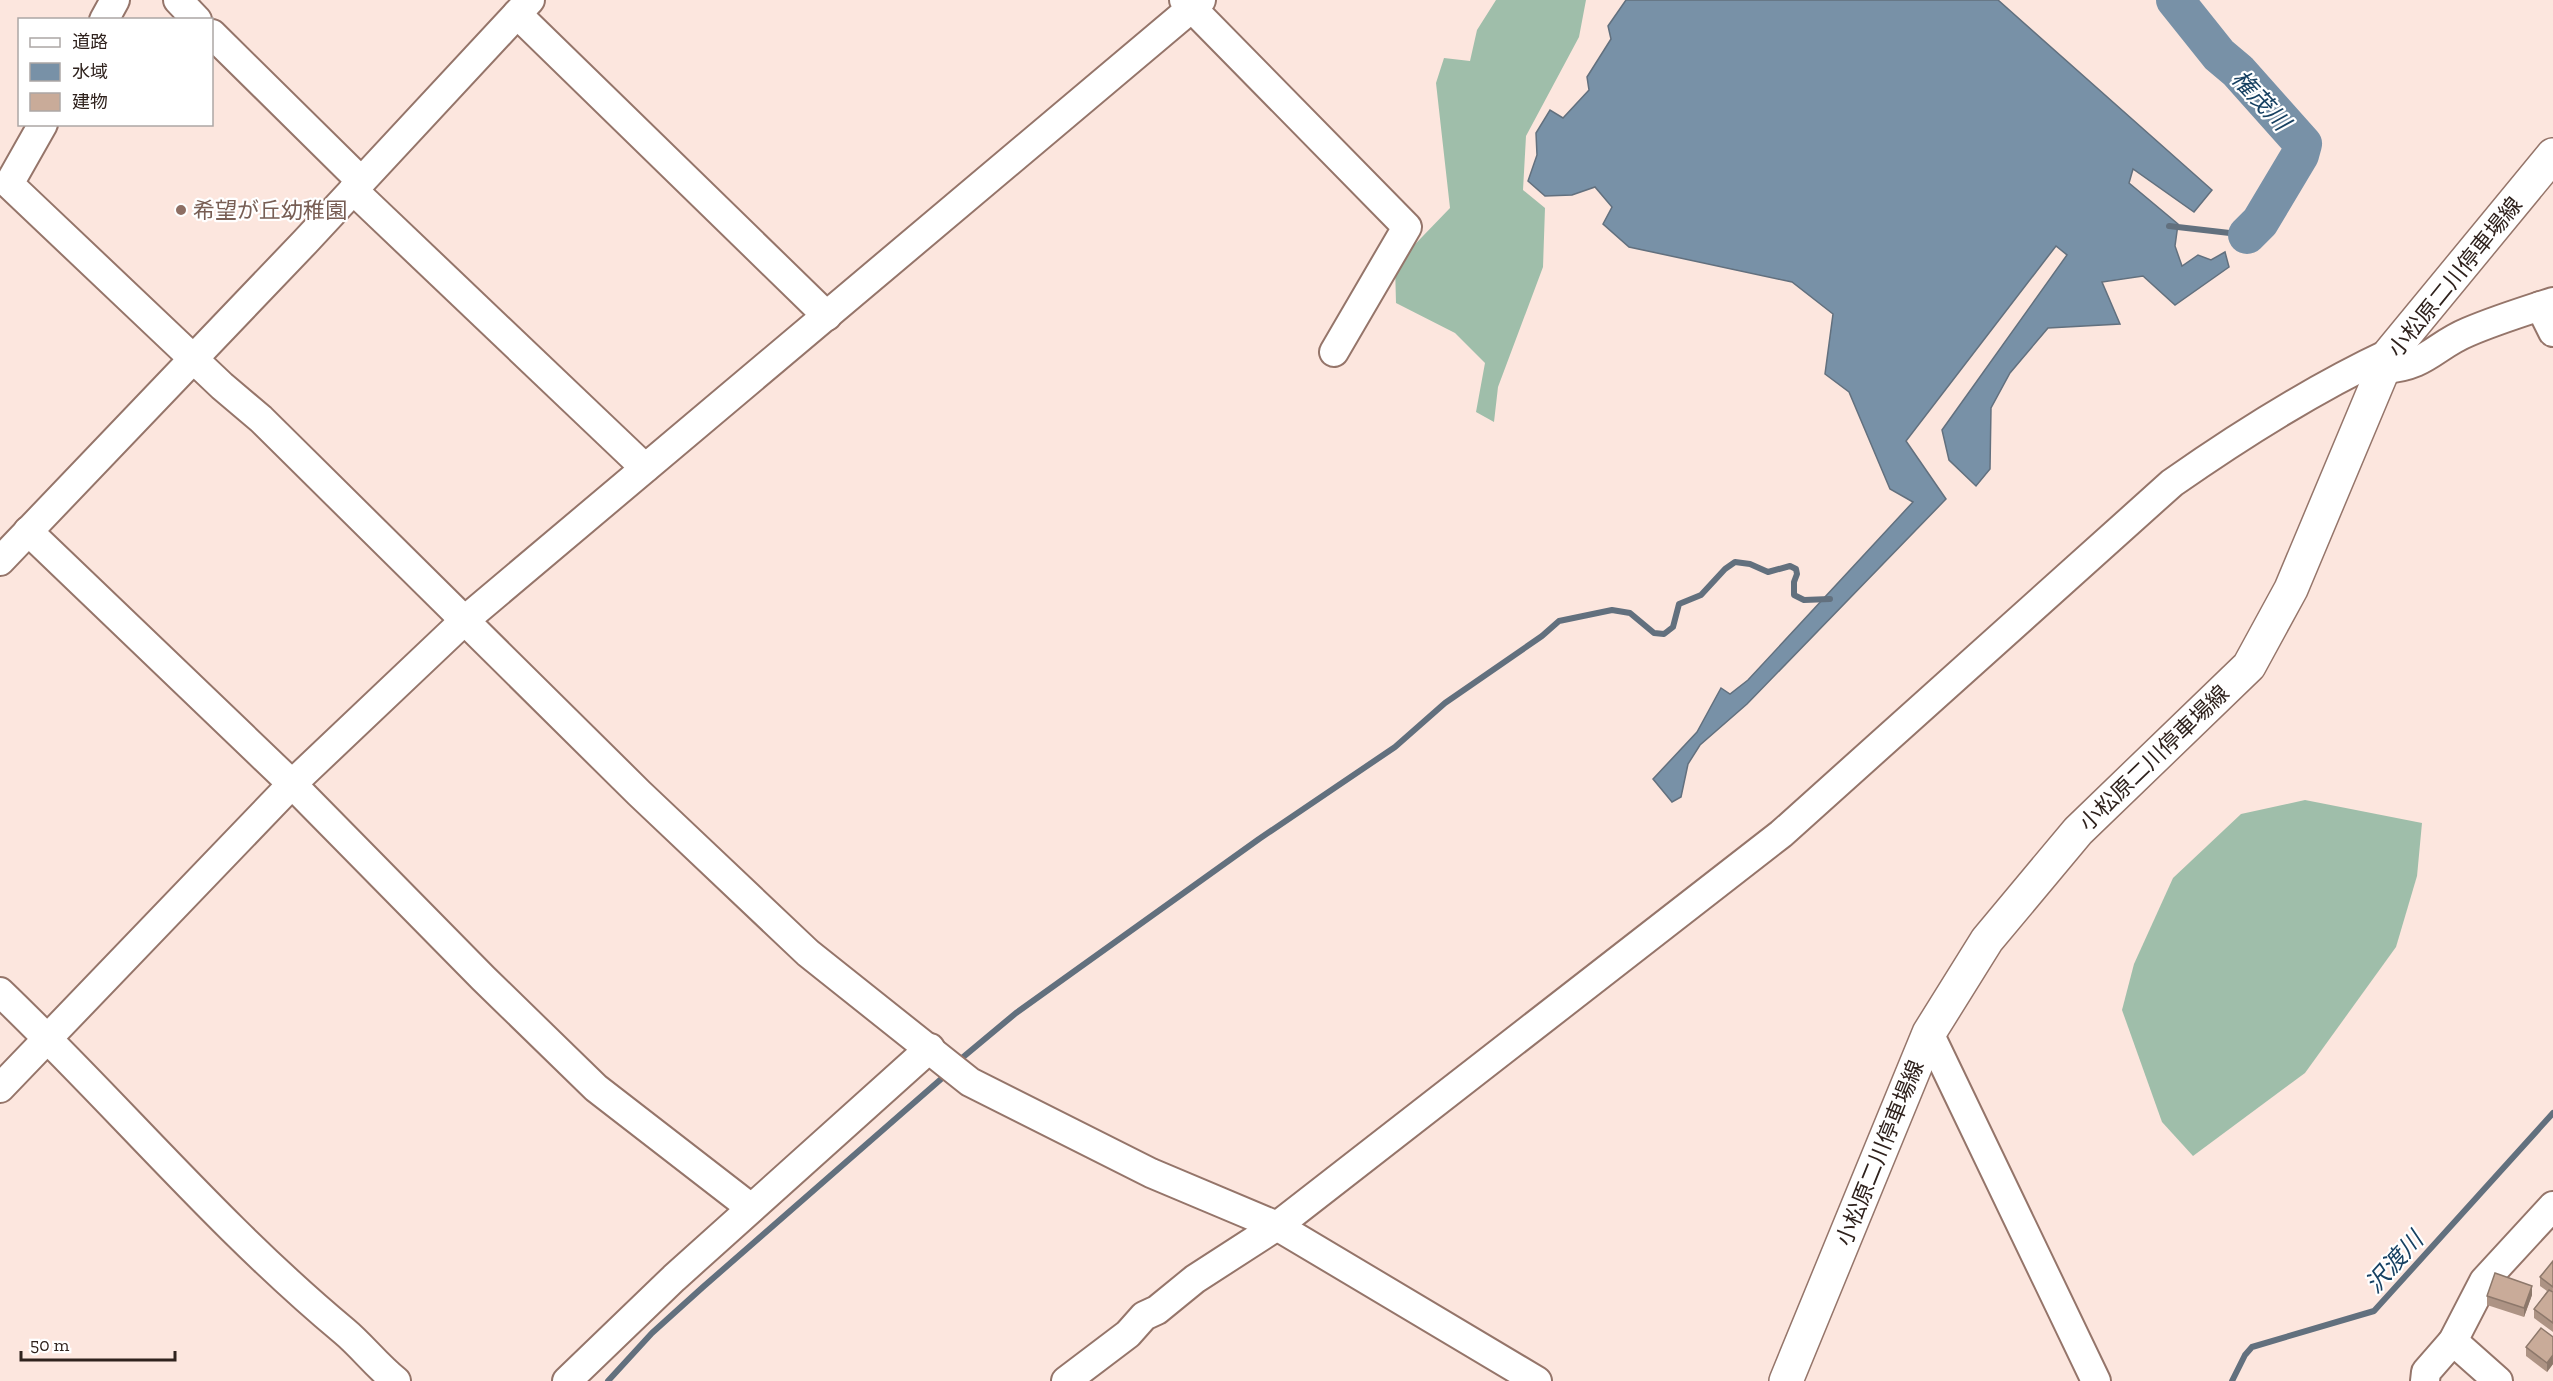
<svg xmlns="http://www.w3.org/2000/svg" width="2553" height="1381" font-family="'Zilla Slab','Noto Sans JP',serif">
<rect width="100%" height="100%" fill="#fce6de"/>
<g fill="#9fbeaa">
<path d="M1496,0H1586L1579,37L1526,136L1523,190L1545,208L1543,267L1498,387L1494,422L1476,412L1485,363L1455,333L1396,303L1395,265L1450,208L1436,83L1444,58L1470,61L1477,30Z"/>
<path d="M2305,800L2422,823L2417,876L2396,947L2305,1073L2193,1156L2162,1122L2122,1010L2134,964L2173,878L2241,814Z"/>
</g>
<path fill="#7891a7" stroke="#62707e" stroke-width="1.5" d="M1626,0H1998L2212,190L2194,212L2133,169L2129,183L2178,224L2175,246L2182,266L2198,255L2211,260L2225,252L2229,267L2175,305L2143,276L2102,282L2120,324L2048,328L2010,373L1991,408L1990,469L1976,486L1949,460L1942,430L2067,255L2056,246L1906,441L1946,499L1747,704L1700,745L1688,764L1681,797L1672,802L1653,779L1697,732L1721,688L1730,694L1748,680L1913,502L1890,489L1849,392L1825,374L1833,314L1792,282L1629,247L1603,224L1612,207L1595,187L1572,195L1545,196L1528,181L1537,155L1536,133L1550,110L1563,118L1589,90L1587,77L1611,39L1608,26Z"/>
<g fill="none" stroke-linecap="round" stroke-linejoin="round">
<g stroke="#62707e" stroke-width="6">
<path d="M2169,226L2247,235"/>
<path d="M956,1063L1016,1013L1259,839L1395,747L1445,703L1542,636L1559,621L1612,610L1630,613L1654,633L1664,634L1673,627L1679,604L1701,595L1725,569L1735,562L1750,564L1768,572L1790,566L1796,569L1797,574L1794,582V595L1804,600L1830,599"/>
<path d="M608,1381L652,1333L703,1287L948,1073"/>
<path d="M2232,1381L2245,1355L2252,1347L2374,1311L2553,1113"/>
</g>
<path stroke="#7891a7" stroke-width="38" d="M2175,0L2219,55L2238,71L2303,144L2300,155L2260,222L2247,235"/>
<g stroke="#95756a" stroke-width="32">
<g id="minor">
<path d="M178,0L197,20"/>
<path d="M1184,0L1407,227L1334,352"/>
<path d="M517,14L827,316"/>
<path d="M104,20L115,0"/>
<path d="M212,34L361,181"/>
<path d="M43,124L9,184L222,386L261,419L639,793L808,953L970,1082L1151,1173L1277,1226L1537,1381"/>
<path d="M353,190L645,468"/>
<path d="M2540,306L2553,332"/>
<path d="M2384,369C2427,366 2434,346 2468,332C2496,320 2525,311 2553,302"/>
<path d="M28,531L292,784L483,978L596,1088L751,1208"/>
<path d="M0,561L305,242L530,0"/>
<path d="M0,992C116,1103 220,1228 344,1331C362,1346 376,1365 396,1381"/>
<path d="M1929,1033L2096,1381"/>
<path d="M0,1088L292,784L465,620L1201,0"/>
<path d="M2453,1341L2498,1381"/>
<path d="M567,1381L674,1278L930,1048"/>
<path d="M1066,1381L1128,1334L1144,1316L1157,1310L1195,1279L1277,1226L1781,834L2172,483C2242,434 2313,389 2390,353"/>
<path d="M2425,1381L2426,1372L2453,1341L2484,1281L2553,1206"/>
</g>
</g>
<g stroke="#95756a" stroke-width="36">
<path id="major" d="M1786,1381L1929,1033L1987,940L2078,831L2249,666L2291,589L2390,353L2553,155"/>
</g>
<use href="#minor" stroke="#fff" stroke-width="28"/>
<use href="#major" stroke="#fff" stroke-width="33"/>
</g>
<g fill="#ad9384">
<path d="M2553,1261V1332L2534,1318V1309L2547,1291L2540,1286V1277Z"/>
<path d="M2532,1295L2524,1317L2487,1305V1296Z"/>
<path d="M2553,1337V1364L2547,1372L2526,1356V1347Z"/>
</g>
<g fill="#8d786b">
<path d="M2532,1286V1295L2524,1317V1308Z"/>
<path d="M2553,1355V1364L2547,1372V1363Z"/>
</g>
<g fill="#c9ab99" stroke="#8d786b" stroke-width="1.5">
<path d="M2553,1261V1287L2540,1277Z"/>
<path d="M2495,1273L2532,1286L2524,1308L2487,1296Z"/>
<path d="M2549,1290L2553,1292V1323L2534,1309Z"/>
<path d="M2541,1328L2553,1337V1355L2547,1363L2526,1347Z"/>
</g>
<circle fill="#8d6e63" stroke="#fff" stroke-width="2" cx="181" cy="210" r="6"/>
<g text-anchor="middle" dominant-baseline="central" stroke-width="4.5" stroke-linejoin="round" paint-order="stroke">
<g font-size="22" fill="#785e54" stroke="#fff" text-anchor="start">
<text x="193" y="210">希望が丘幼稚園</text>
</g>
<g font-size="22" fill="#2f221d" stroke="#fff">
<text transform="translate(2455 277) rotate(-51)">小松原二川停車場線</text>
<text transform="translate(2154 758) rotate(-44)">小松原二川停車場線</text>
<text transform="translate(1880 1153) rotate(-68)">小松原二川停車場線</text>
</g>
<g font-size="24" font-style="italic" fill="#174162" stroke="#fff">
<text transform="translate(2261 100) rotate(47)">権茂川</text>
<text transform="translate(2394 1262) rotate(-48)">沢渡川</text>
</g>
</g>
<rect x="18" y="18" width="195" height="108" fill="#ffffff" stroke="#aca7a5" stroke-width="1.5"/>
<rect x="30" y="38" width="30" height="9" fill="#ffffff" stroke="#aca7a5" stroke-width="1.5"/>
<text x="72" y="48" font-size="18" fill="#2f221d">道路</text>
<rect x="30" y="63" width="30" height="18" fill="#7891a7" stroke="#aca7a5" stroke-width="1.5"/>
<text x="72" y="78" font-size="18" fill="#2f221d">水域</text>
<rect x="30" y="93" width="30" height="18" fill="#c9ab99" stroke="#aca7a5" stroke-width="1.5"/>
<text x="72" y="108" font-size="18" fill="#2f221d">建物</text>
<path d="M21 1351v9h154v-9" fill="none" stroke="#2f221d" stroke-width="3"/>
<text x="30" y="1351" font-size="18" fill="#2f221d" stroke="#ffffff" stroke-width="4.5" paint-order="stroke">50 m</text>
</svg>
